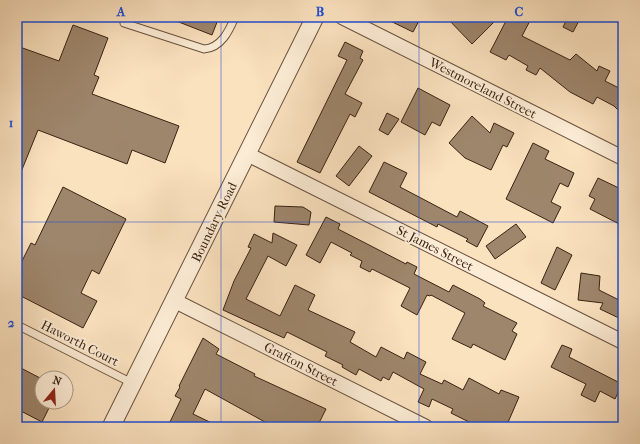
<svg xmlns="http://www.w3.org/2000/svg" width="640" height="444" font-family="'IM FELL French Canon',serif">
<rect width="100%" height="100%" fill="#fbe2bf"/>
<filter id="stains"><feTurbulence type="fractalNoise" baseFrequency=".005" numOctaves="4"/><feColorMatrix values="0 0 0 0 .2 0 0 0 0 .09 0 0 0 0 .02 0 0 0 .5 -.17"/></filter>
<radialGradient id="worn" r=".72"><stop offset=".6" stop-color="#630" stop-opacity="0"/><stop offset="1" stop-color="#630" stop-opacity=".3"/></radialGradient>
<g fill="#9e866c" stroke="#392212">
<path d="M166,17H219L212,35Z"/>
<path d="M382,17H421L413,32Z"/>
<path d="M446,17H499L472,44Z"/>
<path d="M508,17H532L522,36L570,60L576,54L597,71L599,66L610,71L605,81L623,90V115L614,106L597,97L593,104L570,92L540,68L536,75L526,70L528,66L509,55L506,60L490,52Z"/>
<path d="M568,17H581L573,32L563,27Z"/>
<path d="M73,25L108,38L94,75L99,77L92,94L179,126L165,163L132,150L127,164L38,130L17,182V46L59,61Z"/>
<path d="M345,42L363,51L360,58L363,60L345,94L362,103L355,117L350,114L320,173L297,162L347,60L338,56Z"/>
<path d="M418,88L450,105L440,126L432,122L425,135L401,122Z"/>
<path d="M387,113L399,119L388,135L379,130Z"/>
<path d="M472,116L490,133L494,123L514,133L507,147L503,145L491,170L465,158L449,143Z"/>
<path d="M533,143L549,151L545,159L574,173L568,187L560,183L551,202L561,207L553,223L506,199Z"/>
<path d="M359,146L372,156L349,186L336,176Z"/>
<path d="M384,162L407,173L400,187L457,217L460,211L488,226L477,247L466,241L468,239L438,224L437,227L369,192Z"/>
<path d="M598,178L623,190V226L590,209L595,199L589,196Z"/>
<path d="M63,187L126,219L99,274L92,270L81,293L97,301L83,328L17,294V271L31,243L35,245Z"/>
<path d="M275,206L303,207L311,212L309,225L274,222Z"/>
<path d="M326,217L340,224L338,229L406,264L407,262L417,267L414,274L449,292L453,285L480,299L485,303L483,306L517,323L512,331L517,334L505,360L473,344L471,348L452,339L465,313L431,295L430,296L427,295L417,315L401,306L410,288L372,269L370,272L360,267L362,261L350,255L352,253L331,242L320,263L306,255Z"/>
<path d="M516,224L526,237L495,259L486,246Z"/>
<path d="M273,233L297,245L286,266L268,256L246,299L280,316L295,285L315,295L308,310L355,332L350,342L376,357L381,347L404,359L407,352L426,362L420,374L442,384L444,380L463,390L469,378L499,394L501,390L519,397L506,427H487L474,422L473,424L451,413L453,409L432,399L429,407L418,402L424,389L393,372L389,380L383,377L381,381L359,369L356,375L342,367L343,365L325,356L327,352L287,332L284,338L223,310L234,281L251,248L248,247L254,234L272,243Z"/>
<path d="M557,247L572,255L555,290L541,283Z"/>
<path d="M581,273L600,276L599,290L623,302V320L600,309L603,303L578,300Z"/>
<path d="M203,338L219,349L216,354L255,374L254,376L326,409L317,427H274L205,389L193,414L220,427H176L169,424L181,399L175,396L180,387L179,386Z"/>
<path d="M562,345L572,349L569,357L622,384L615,399L600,391L595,402L581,395L586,384L551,367Z"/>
<path d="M17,366L42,379V402H52L42,422L17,409Z"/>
</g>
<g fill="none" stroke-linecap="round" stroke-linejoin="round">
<g stroke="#6a523d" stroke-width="9">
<g id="service">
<path d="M124,23L204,49C221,48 229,31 235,17"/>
<path d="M17,325L132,383"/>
</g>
</g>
<g stroke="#6a523d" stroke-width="16">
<g id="minor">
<path d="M342,17L623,158"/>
<path d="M247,154L623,342"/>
<path d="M175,301L426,427"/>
</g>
</g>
<g stroke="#6a523d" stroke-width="19">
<path id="tertiary" d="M111,427L315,17"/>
</g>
<use href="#service" stroke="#fcecd5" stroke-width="7"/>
<use href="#minor" stroke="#fcecd5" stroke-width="14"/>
<use href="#tertiary" stroke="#fcecd5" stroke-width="17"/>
</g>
<path fill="none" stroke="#1d4ed8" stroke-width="1" stroke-opacity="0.55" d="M221,17V427M419,17V427M17,222H623"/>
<g text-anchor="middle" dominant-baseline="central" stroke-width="4" stroke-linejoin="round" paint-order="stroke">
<g font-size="13" fill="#392212" stroke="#fcecd5">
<text transform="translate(483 88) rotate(27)">Westmoreland Street</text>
<text transform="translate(214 222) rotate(-64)">Boundary Road</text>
<text transform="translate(435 248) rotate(27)">St James Street</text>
<text transform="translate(80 343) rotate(27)">Haworth Court</text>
<text transform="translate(301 364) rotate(27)">Grafton Street</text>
</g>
</g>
<rect width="640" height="444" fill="none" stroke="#fbe2bf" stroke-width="44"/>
<g transform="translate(54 390) rotate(18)"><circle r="19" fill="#fcecd5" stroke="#ae9b87"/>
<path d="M0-3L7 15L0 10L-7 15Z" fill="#8f2418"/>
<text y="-6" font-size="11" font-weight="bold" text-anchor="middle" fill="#392212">N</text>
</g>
<rect x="22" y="22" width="596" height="400" fill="none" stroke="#1d4ed8" stroke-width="1.5"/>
<g font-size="13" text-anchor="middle" font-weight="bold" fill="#1d4ed8">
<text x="121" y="16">A</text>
<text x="320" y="16">B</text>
<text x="519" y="16">C</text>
<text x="11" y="127">1</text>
<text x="11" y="327">2</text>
</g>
<rect width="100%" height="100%" filter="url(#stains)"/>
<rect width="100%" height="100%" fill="url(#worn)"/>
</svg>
